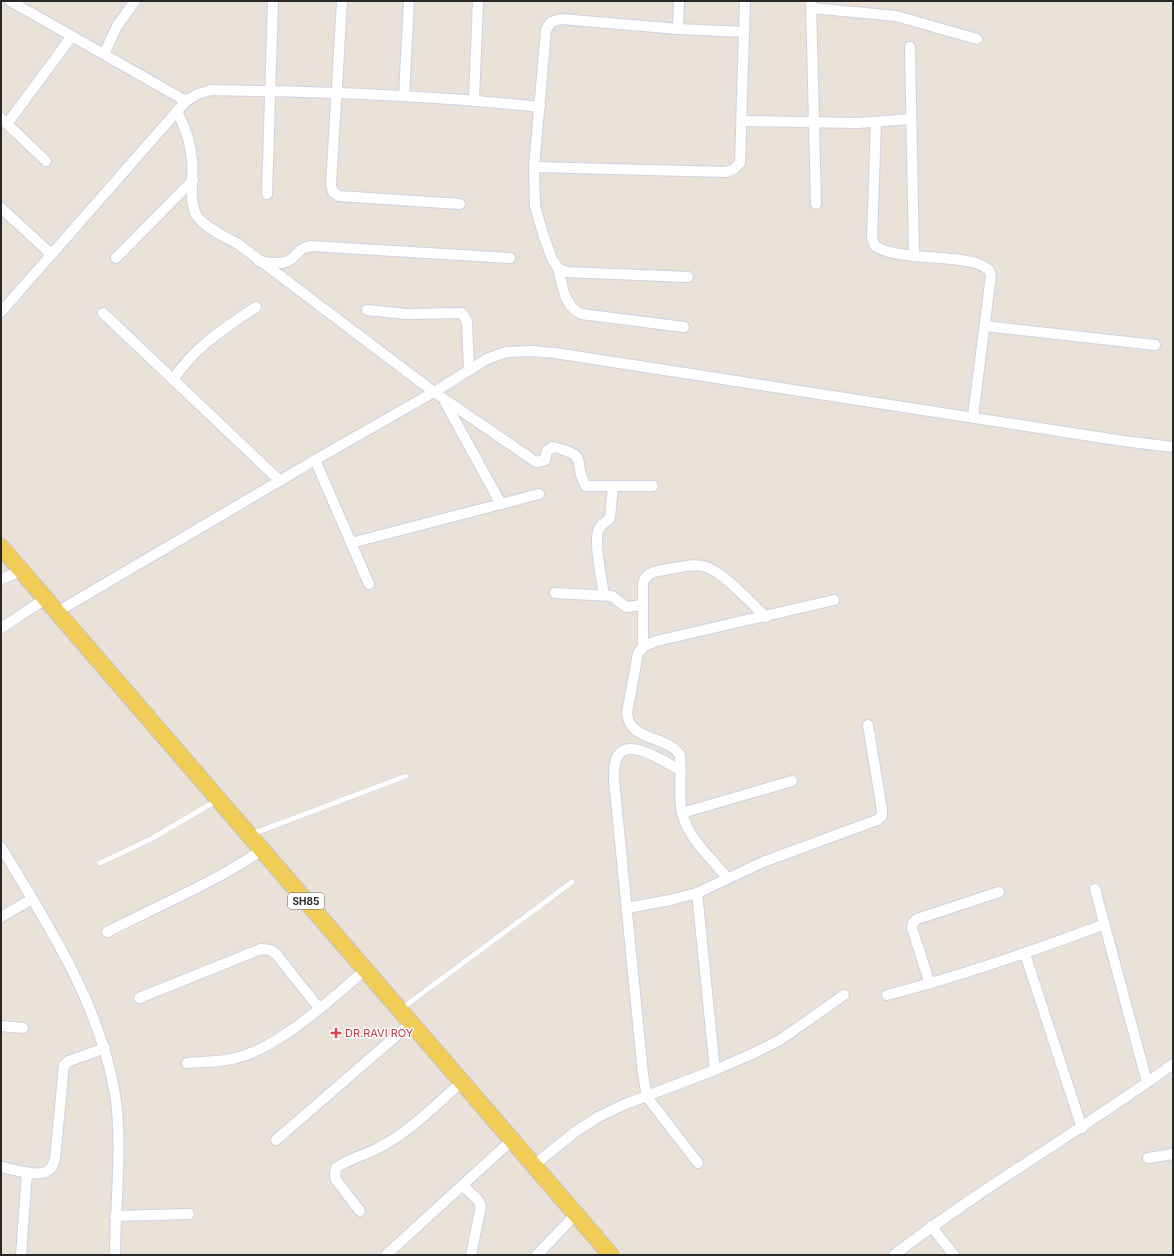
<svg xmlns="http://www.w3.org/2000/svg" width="1174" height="1256" font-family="Inter,sans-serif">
<rect width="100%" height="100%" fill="#eae2d8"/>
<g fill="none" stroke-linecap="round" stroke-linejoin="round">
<g stroke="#ced1e1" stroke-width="6">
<g id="service">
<path d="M252,834L406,776"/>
<path d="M100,863L151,839L216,801"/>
<path d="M401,1009L572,882"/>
</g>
</g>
<g stroke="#ced1e1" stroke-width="12">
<g id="minor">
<path d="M10,1L186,101"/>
<path d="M342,1L331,185L333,192L339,196L460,204"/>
<path d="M811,1L816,204"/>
<path d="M812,8L896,16L977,39"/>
<path d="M678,29L679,1"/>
<path d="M910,47L914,256"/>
<path d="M104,54L117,26L135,1"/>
<path d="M404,96L409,1"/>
<path d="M474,99L478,1"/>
<path d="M177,111C185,127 191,142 192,161C194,178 188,201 197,216C205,228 226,237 238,244L434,392L536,462L545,460L547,451L553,447C592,456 571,462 586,486H653"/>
<path d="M1,118L46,161"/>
<path d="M742,121L858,123L911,119"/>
<path d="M876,122L872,238L875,246C902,263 971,252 989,270L991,275L973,416"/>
<path d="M7,124L72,36"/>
<path d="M534,167L726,172L734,169L740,163L745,1"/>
<path d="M267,194L273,1"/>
<path d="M1,208L51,254"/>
<path d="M116,258L193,180"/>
<path d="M259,261C267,262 280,265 288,261C298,256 297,248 311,246L510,258"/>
<path d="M558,268C562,284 564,306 581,314L684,327"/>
<path d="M688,277L567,272L558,268L552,259L543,234L535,206L534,167L546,30L551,22L561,19L678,29L744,32"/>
<path d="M367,310L407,314L462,313L467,321L469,369"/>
<path d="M1,312L186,101L198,94L211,90C321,92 431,95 540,107"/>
<path d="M103,313L280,481"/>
<path d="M985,326L1155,345"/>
<path d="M173,380C194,347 225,328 256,307"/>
<path d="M445,402L501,504"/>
<path d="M315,460L369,584"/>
<path d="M351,543L539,494"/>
<path d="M1,579L21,571"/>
<path d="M555,593L612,596L626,607L643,605"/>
<path d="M604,595C602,581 593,540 599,529C601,524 607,522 610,518L613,486"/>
<path d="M57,612L315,460L434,392L487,359L506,352L530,351L555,353L1123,441L1173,447"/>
<path d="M1,628L45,599"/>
<path d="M643,647V582C648,571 658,571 669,569C681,567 694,563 706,567C723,572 752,604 766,617"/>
<path d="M680,770C664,762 621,731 615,764C614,769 614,775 614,780L643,1074L647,1097L698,1163"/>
<path d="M682,813L792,781"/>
<path d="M1,847C48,924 100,1005 115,1094C123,1144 115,1204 115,1255"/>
<path d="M727,878C711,857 689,840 682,813C678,794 682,774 680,755C666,735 629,741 627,713L638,653L643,647L656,641L834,600"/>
<path d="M1095,889L1147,1082"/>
<path d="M697,893L715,1070"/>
<path d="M627,908L670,900L697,893L763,862L877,820L882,816V810L868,725"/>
<path d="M1,917L32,899"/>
<path d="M107,932C159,905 214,883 262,850"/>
<path d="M1025,954L1082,1128"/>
<path d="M930,984L912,928L913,923L917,919L999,892"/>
<path d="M887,995C961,976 1033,951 1105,924"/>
<path d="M139,998L261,949L270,950L276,954L319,1008"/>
<path d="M1,1026L23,1028"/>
<path d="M187,1063C201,1062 218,1062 232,1059C277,1050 331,999 365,970"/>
<path d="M276,1140L411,1023"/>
<path d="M1148,1158L1173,1154"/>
<path d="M534,1165L575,1132L598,1117L623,1105L715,1070L752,1054L780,1040L844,995"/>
<path d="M1,1167C14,1169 41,1180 51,1168C53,1165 54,1161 55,1159L64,1065L69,1061L105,1048"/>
<path d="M463,1186L478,1200L481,1206L471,1255"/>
<path d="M360,1211L336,1180L335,1174L336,1168C350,1158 366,1155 380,1147C411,1131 436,1104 462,1082"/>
<path d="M115,1216L189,1214"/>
<path d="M931,1226L954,1255"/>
<path d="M21,1255L27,1172"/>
<path d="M386,1255L512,1140"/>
<path d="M537,1255L576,1214"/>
<path d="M894,1255C984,1186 1082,1130 1173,1064"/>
</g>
</g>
<g stroke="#c3c3c3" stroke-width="18">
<path id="primary" d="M1,547L611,1255"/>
</g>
<use href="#service" stroke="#fff" stroke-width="5"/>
<use href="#minor" stroke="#fff" stroke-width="10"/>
<use href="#primary" stroke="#f1cc56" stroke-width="16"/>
</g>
<path fill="#e0444e" stroke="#fff" stroke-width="1.5" d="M334 1027h4v4h4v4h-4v4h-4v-4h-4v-4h4z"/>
<g text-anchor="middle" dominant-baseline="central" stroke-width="3" stroke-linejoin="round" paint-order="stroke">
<rect fill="#fff" stroke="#686868" stroke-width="1" x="288" y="893" width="36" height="16" rx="3"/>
<g font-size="10" font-weight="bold" fill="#272727">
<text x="306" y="901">SH85</text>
</g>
<g font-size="11" fill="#be3a42" stroke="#fff" text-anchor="start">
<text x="345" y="1033">DR.RAVI ROY</text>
</g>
</g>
<rect width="1174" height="1256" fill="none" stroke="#272727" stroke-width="4"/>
</svg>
